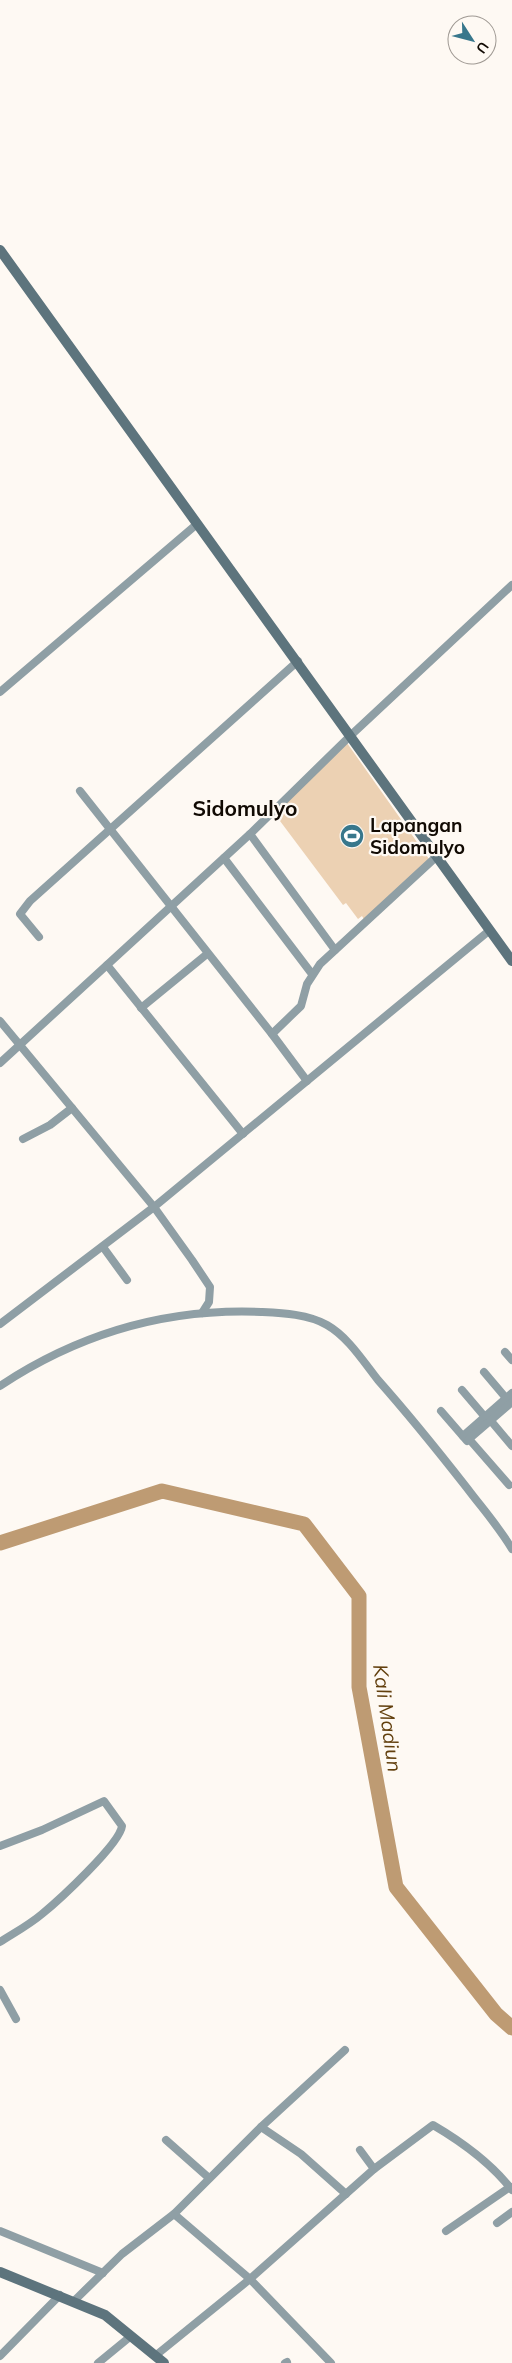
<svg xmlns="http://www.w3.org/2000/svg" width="512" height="2363" font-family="Mulish,sans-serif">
<rect width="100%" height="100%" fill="#fef9f3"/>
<path fill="#ecd1b3" d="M347,743L429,859L365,921L362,916L358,919L346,903L343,905L274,813Z"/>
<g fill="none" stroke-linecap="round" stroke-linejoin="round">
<path stroke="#be9b73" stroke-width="15" d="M0,1543L162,1491L304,1524L359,1596V1687L396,1887L496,2014L512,2028"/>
<g stroke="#8f9fa5" stroke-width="8">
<path d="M0,692L197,524"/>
<path d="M80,791L272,1034L307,1081"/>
<path d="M250,834L335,950"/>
<path d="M224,858L312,974"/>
<path d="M39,937L20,914L30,901L298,661"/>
<path d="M107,965L243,1134"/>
<path d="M141,1008L207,954"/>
<path d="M0,1021L154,1207L192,1260L210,1287L209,1302L202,1313"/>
<path d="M272,1034L301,1006L307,984L320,964L436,857"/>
<path d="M0,1063L250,834L349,737L512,585"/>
<path d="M23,1139L50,1125L72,1108"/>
<path d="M103,1247L127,1280"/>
<path d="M0,1324L154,1207L490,930"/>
<path d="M505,1352L512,1360"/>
<path d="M484,1372L506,1398"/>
<path d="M0,1386C80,1333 165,1308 261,1312C282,1313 308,1314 327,1325C348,1337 363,1361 378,1380C409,1415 438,1451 467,1488C482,1508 499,1527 512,1549"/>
<path d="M462,1390L485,1417"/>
<path d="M441,1411L467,1441L469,1439L509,1485"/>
<path d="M491,1421L512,1446"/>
<path d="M463,1436L512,1393"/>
<path d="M469,1439L512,1402"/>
<path d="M0,1846L42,1830L104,1801L122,1826C120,1844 58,1901 42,1914C29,1925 14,1933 0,1942"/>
<path d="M0,1990L16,2019"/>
<path d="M261,2127L301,2154L346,2194"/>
<path d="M166,2140L209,2178"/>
<path d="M360,2150L374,2169"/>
<path d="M174,2214L250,2279L331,2363"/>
<path d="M497,2223L512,2212"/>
<path d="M0,2231L103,2273"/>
<path d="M446,2231L510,2187"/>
<path d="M74,2301L122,2254L174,2214L261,2127L345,2050"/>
<path d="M0,2356L60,2295"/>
<path d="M155,2356L250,2279L374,2169L433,2125C462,2142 491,2163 512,2190"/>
<path d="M98,2363L131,2336"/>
<path d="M285,2363L287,2362"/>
</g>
<g stroke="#5d747d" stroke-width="10">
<path d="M0,250L512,961"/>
<path d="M0,2272L105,2315L164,2363"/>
</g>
</g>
<defs>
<g id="stadium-disc" transform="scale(1.25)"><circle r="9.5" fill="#38778c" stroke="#fef9f3"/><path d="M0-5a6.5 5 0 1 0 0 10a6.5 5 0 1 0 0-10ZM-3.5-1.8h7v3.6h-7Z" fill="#fff"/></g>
</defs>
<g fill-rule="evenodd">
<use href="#stadium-disc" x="352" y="836"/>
</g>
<g text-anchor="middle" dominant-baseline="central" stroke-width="4.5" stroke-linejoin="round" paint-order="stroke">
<g font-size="19" font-weight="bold" fill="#110a03" stroke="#fef9f3" text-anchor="start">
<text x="370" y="825">Lapangan<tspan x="370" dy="22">Sidomulyo</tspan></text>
</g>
<g font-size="20" font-style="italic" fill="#623f0d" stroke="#fef9f3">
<text transform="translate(388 1718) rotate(82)">Kali Madiun</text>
</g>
<g font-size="21" font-weight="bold" fill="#110a03" stroke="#fef9f3">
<text x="245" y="808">Sidomulyo</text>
</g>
</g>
<g transform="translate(472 40) rotate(126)"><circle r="24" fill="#fef9f3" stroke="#9f9993"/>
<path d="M0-4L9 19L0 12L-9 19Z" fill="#38778c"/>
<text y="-8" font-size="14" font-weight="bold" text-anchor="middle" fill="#110a03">U</text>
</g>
</svg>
